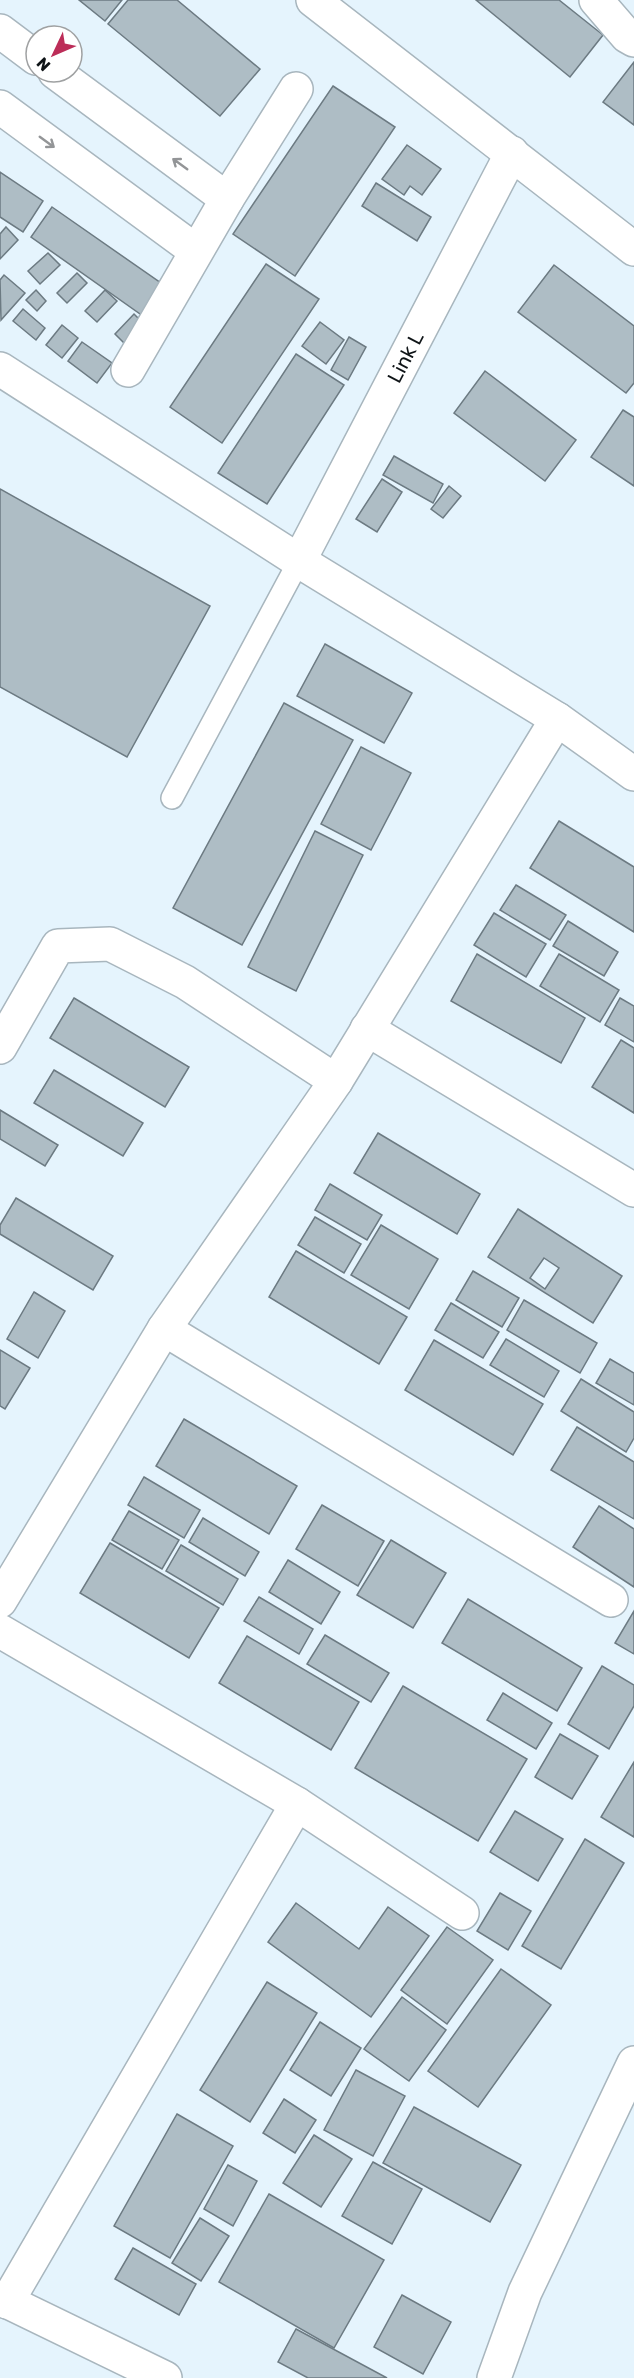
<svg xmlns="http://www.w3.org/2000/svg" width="634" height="2378" font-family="Rubik,sans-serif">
<rect width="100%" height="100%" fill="#e5f4fd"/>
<g fill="#aebdc5" stroke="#6c7a82" stroke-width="1.5" fill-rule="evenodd">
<path d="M79,0H122L105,21Z"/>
<path d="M128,0H177L260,69L220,116L108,24Z"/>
<path d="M476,0H559L603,35L570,77Z"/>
<path d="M634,62V125L603,102Z"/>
<path d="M333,86L395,127L295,276L233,234Z"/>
<path d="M407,145L441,169L422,195L410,186L404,195L382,179Z"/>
<path d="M0,172L43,201L23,232L0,217Z"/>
<path d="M376,183L431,217L417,241L362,206Z"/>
<path d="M52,207L171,290L150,321L31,237Z"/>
<path d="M6,227L18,240L0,259V234Z"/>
<path d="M48,253L60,265L40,284L28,271Z"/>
<path d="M266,264L319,299L222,443L170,407Z"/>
<path d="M554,265L634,326V383L626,393L518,312Z"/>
<path d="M77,273L87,283L67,303L57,293Z"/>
<path d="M4,275L25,293L1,320L0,280Z"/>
<path d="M36,290L46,301L37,311L26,300Z"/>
<path d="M105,290L117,301L97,322L85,311Z"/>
<path d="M23,309L45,328L36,340L13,321Z"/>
<path d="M134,314L146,326L127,346L115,334Z"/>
<path d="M320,322L344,340L326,364L302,346Z"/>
<path d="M62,325L78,338L62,358L46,345Z"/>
<path d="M349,337L366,347L348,380L331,370Z"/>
<path d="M82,342L112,363L97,383L68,361Z"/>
<path d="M296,354L344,385L267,504L218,473Z"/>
<path d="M485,371L576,440L545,481L454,413Z"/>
<path d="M623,410L634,417V486L591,457Z"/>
<path d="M394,456L443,484L433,503L383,475Z"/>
<path d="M382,479L402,492L377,532L356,519Z"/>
<path d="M449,486L461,496L443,518L431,509Z"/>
<path d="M0,489L210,606L127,757L0,687Z"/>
<path d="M325,644L412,693L384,743L297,696Z"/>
<path d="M284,703L353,740L242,945L173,908Z"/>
<path d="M361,747L411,773L371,850L321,824Z"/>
<path d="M559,821L634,867V932L530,868Z"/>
<path d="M315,831L363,855L296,991L248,967Z"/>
<path d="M516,885L566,915L550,940L500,910Z"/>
<path d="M494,913L546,944L526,977L474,945Z"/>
<path d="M568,921L618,952L604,976L553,946Z"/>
<path d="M477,954L585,1018L561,1063L451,1001Z"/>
<path d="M559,954L619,990L600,1022L540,986Z"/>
<path d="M74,998L189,1067L165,1107L50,1038Z"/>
<path d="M620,998L634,1006V1042L605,1025Z"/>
<path d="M621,1040L634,1048V1113L592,1087Z"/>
<path d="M54,1070L143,1123L123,1156L34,1103Z"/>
<path d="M0,1110L58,1145L45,1166L0,1139Z"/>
<path d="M378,1133L480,1194L457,1234L354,1173Z"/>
<path d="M330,1184L382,1215L367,1240L315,1210Z"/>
<path d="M16,1198L113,1256L93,1290L0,1234V1225Z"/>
<path d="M518,1209L622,1276L593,1323L488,1257ZM544,1258L559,1268L545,1289L530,1278Z"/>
<path d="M315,1217L361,1244L344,1273L298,1245Z"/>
<path d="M381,1225L438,1259L409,1309L351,1275Z"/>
<path d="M296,1251L407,1317L379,1364L269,1297Z"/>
<path d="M473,1271L519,1298L502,1327L456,1300Z"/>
<path d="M34,1292L65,1311L38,1358L7,1339Z"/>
<path d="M524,1300L597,1343L580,1373L507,1330Z"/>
<path d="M451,1303L499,1332L483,1358L435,1330Z"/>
<path d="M506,1339L559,1371L544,1397L490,1365Z"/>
<path d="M434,1340L543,1404L513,1455L405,1390Z"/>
<path d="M0,1350L30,1368L5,1409L0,1406Z"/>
<path d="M610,1359L634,1373V1405L596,1383Z"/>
<path d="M581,1379L634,1412V1438L626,1452L561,1411Z"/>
<path d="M184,1419L297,1486L269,1534L156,1466Z"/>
<path d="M577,1427L634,1462V1519L551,1470Z"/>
<path d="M144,1477L200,1510L184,1538L128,1505Z"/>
<path d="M322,1505L384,1541L358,1586L296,1549Z"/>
<path d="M599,1506L634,1529V1587L573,1547Z"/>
<path d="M129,1511L179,1540L162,1569L112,1540Z"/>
<path d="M203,1518L259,1552L245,1576L189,1542Z"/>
<path d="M391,1540L446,1573L413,1628L357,1595Z"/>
<path d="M110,1543L219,1608L189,1658L80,1593Z"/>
<path d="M181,1545L238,1579L223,1605L166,1571Z"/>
<path d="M288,1560L340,1592L321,1624L269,1592Z"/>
<path d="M259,1597L313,1629L299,1654L244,1621Z"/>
<path d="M468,1599L582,1668L557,1711L442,1643Z"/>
<path d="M634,1611V1654L615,1643Z"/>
<path d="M325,1635L389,1673L371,1702L307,1664Z"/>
<path d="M247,1636L359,1702L331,1750L219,1683Z"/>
<path d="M602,1666L634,1685V1706L609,1749L568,1724Z"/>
<path d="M403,1686L527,1759L478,1841L355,1768Z"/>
<path d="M503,1693L552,1723L536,1749L487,1720Z"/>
<path d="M560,1734L598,1756L572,1799L535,1777Z"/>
<path d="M634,1762V1837L601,1817Z"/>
<path d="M515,1811L563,1839L538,1881L490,1852Z"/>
<path d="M585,1839L624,1863L561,1969L522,1946Z"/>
<path d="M500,1893L531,1911L508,1950L477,1931Z"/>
<path d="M296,1903L359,1949L388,1907L429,1936L371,2017L268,1942Z"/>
<path d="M447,1927L493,1960L447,2024L401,1990Z"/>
<path d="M501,1969L551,2005L478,2107L428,2071Z"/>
<path d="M267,1982L317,2013L250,2122L200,2090Z"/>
<path d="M402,1997L446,2030L409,2081L364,2049Z"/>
<path d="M320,2022L361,2048L331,2096L290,2070Z"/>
<path d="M356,2070L405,2096L373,2156L324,2130Z"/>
<path d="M284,2099L316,2120L295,2153L263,2133Z"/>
<path d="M414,2107L521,2165L490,2222L383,2163Z"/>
<path d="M177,2114L233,2146L170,2258L114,2226Z"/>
<path d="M314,2135L352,2159L321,2207L283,2183Z"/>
<path d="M373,2162L422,2189L392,2244L342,2216Z"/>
<path d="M228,2165L257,2181L233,2226L204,2209Z"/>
<path d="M269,2194L384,2260L334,2348L219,2282Z"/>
<path d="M200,2218L229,2236L201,2281L172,2263Z"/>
<path d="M133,2248L196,2284L179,2315L115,2279Z"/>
<path d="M402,2295L451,2322L423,2374L374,2347Z"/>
<path d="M296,2329L387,2378H308L278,2362Z"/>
</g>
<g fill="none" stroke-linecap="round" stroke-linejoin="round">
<g stroke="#a8b6be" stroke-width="24">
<path id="lane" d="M172,798L299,561"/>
</g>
<g stroke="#a8b6be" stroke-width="36">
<g id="street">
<path d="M313,0L634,249"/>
<path d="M596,0L627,36L634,40"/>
<path d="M0,31L36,58"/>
<path d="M55,72L227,199"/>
<path d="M0,107L196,251"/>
<path d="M0,369L299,561L557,719L634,774"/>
<path d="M128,370L227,199L296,89"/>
<path id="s1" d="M299,561L512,153"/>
<path d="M367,1029L634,1190"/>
<path d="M0,1047L58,946L110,944L185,982L336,1081"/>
<path d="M164,1329L611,1600"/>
<path d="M0,1601L164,1329L336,1081L557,719"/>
<path d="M0,1631L297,1804L462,1913"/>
<path d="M0,2298L165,2378"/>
<path d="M7,2302L297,1804"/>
<path d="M494,2378L525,2292L634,2063"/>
</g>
</g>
<use href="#lane" stroke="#fff" stroke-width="21"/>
<use href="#street" stroke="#fff" stroke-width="33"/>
</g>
<defs><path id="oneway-shaft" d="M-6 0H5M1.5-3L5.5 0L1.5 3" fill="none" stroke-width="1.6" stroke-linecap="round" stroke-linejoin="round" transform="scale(1.5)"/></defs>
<g stroke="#939597">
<use href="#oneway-shaft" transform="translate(47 142) rotate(36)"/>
<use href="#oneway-shaft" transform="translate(180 164) rotate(-144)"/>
</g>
<g text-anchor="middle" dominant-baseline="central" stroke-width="4.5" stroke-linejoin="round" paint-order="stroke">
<g font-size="20" fill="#0f1417" stroke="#fff">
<text stroke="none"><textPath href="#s1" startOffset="230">Link L</textPath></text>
</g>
</g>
<g transform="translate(54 54) rotate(226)"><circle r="28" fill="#ffffff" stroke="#9fa1a2" stroke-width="1.5"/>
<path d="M0-4.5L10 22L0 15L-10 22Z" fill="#bc2d58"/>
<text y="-9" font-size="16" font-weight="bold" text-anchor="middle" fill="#0f1417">N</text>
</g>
</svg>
